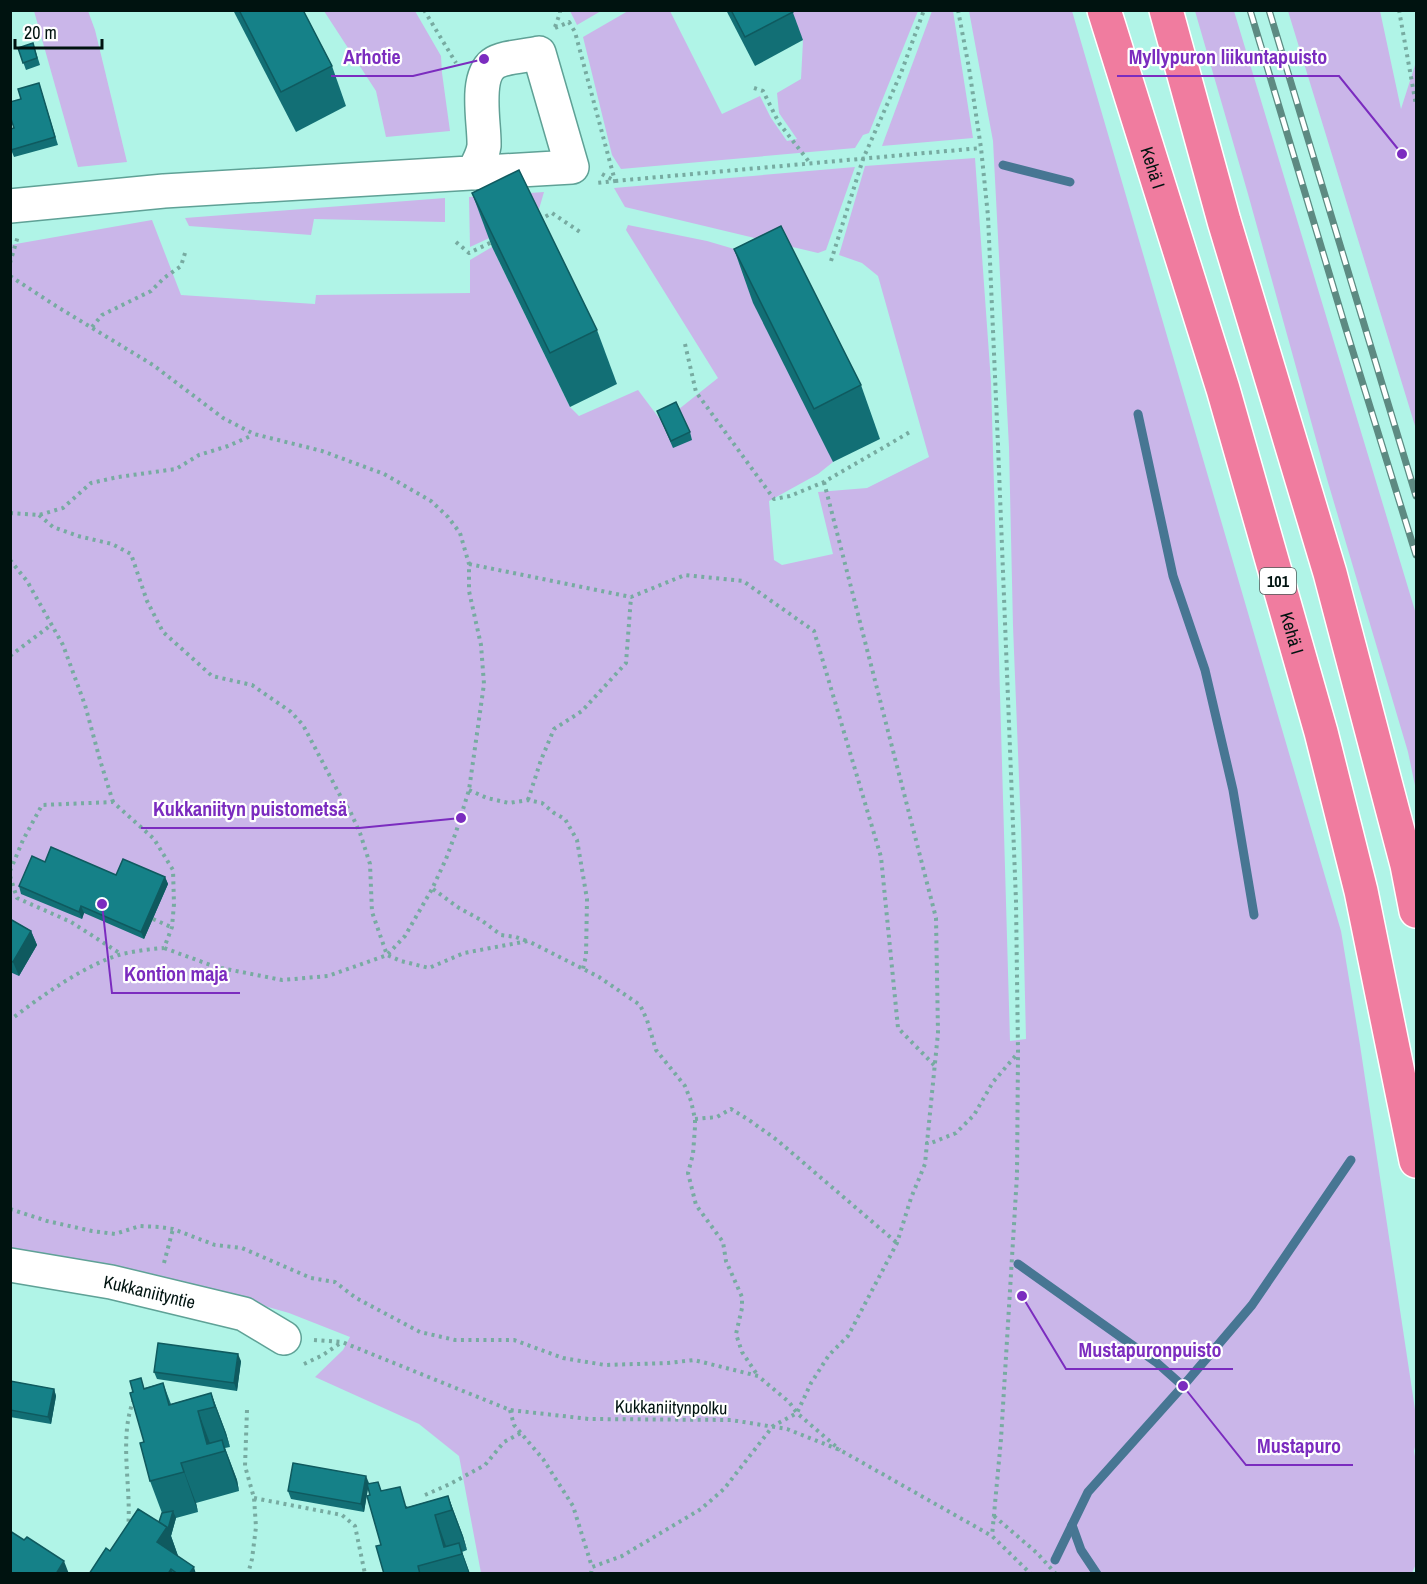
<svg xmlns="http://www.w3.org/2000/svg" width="1427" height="1584" font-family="'Archivo Narrow',sans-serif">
<rect width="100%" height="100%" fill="#b0f4e7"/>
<g fill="#cab6e9">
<path d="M34,11H88L95,30L127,162L78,167Z"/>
<path d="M324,11H415L441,56L442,73L450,131L386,137L376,91Z"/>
<path d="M570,11V10L601,11L577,25Z"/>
<path d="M628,11H670L722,114L760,96L771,118L787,141L797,139L779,113L777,93L801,79L803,41L787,11H918L869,133L863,135L855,148L621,169L612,155L583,37Z"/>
<path d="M932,11H953L973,138L882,146Z"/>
<path d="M969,11H1072L1341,931L1360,1045L1416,1416V1443L1414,1451L1416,1462V1564L1412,1573H481L459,1456L419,1424L315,1377L343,1350L350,1337L289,1313L151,1274L11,1252L10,245L152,220L181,295L315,304L316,295L470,293V260L492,247L570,407L579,416L638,390L659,418L679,409L718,378L626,230L628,225L707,241L775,261L833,462L818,474L769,501L774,560L782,565L833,554L818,492L867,488L929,457L878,276L862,263L839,255L865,166L975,158L991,382L1010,1041L1026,1039L1021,828L1013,626L1009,447L993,141Z"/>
<path d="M1195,11H1234L1416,614V790L1408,752L1327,479L1248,194Z"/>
<path d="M1288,11H1380L1401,109L1416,62V429Z"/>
<path d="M855,167L826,250L818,253L625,207L614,188Z"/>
<path d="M544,192L537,216L470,247L469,197Z"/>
<path d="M445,198V222L314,219L311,235L189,226L185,218Z"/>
</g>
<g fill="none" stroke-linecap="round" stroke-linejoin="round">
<g stroke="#477693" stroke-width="9">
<path d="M1003,165L1070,182"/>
<path d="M1138,414L1173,576L1205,670L1233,790L1254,915"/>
<path d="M1018,1264L1156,1362L1183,1386"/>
<path d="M1072,1525L1081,1550L1097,1574"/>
<path d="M1055,1560L1088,1492L1183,1386L1252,1305L1351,1160"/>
</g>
<g stroke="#5fa196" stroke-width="36">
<g id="minor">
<path d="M10,206L164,191L572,167L539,53C527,56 502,57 493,64C474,79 485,125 484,146C483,155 477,165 473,173"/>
<path id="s1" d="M10,1265L111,1282L244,1314L284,1338"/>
</g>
</g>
<g stroke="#fff" stroke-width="36">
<g id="highway">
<path id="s2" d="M1104,10L1223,389L1321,732L1361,891L1416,1161"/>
<path d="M1166,10L1224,221L1330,573L1407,865L1416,911"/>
</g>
</g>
<g stroke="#77aba1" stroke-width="4" stroke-dasharray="3 4.5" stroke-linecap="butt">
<path d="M424,10L456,63"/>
<path d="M958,10L969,68L981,148L988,216L998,445L1016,901L1018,1052L1017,1175L1001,1439L992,1536"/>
<path d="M1399,10L1416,105"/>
<path d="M555,27L560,13V10"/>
<path d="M555,28L569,22L575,32L615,181L597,183"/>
<path d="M754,88L763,91L779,123L810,163"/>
<path d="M602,174L615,181L981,148"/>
<path d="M539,220L552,213L580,232"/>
<path d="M456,242L469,253L494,241"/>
<path d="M831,261L863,159L901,73L924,10"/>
<path d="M10,263L18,236"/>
<path d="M10,276L56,306L153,365L223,418L254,434L322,451L384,474L431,501L448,517L460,533L469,564V591L481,645L484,684L469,790L456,832L446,859L432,889L405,936L387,955L328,976L282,980L216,967L164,948"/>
<path d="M92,327L102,315L151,291L164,278L181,266L185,253"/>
<path d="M685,344L696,392L774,499L790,496L824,482L910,432"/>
<path d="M824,482L936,918L938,1033L927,1143"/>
<path d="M10,513L39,515L63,508L91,483L118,477L176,469L199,455L228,446L253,435"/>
<path d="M39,515L53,527L78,536L112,544L131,554L147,601L163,632L212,676L252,685L291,712L303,725L343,801L350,811L360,833L370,864L372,912L387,955L401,961L429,968L464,953L528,941L599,977L640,1005L647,1020L656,1050L685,1086L691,1101L695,1119V1127L693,1154L688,1173L696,1205L723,1242L726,1261L742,1297V1308L736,1334L742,1352L758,1376"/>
<path d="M10,560L27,581L63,645L85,705L100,760L113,802"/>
<path d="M469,564L631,597L685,575L743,581L814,631L881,857L898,1028L935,1066"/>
<path d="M10,656L51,625"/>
<path d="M469,790L487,798L509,803L528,800L542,803L554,813L565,819L577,840L587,899L586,956L583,969"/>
<path d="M528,800L541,760L554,729L582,711L626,663L631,597"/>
<path d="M10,871L23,840L42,805L113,802L154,839L173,870L174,904L172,927L164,948C150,949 136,951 122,954C84,965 42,996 10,1020"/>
<path d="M10,876L17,898L71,922L121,954"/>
<path d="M433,889L459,908L481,920L501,935L516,937L527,941"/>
<path d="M153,919L171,927"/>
<path d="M695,1119L717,1117L731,1109L749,1120L777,1140L897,1243"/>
<path d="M10,1209L47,1221L92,1231L115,1234L140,1226L159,1227L173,1229L215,1245L242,1248L311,1278L335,1282L356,1298L420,1332L455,1340H514L563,1358L605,1365L668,1363L694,1360L758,1376L789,1402L797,1413L840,1450"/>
<path d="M164,1263L173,1229"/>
<path d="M314,1340L342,1342L510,1410L589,1419L731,1420L787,1429L840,1450L992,1536L1031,1574"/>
<path d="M304,1364L323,1355L342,1342"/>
<path d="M247,1410L245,1466L254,1498L256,1527L252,1559L248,1574"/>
<path d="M510,1410L514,1425L543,1459L573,1506L592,1567"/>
<path d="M425,1495L450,1484L485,1465L504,1442L521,1433"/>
<path d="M254,1498L342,1515L355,1526L365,1574"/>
<path d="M994,1516L1037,1553L1056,1574"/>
<path d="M128,1529C132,1487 118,1438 134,1399"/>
<path d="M591,1574L592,1567L622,1556L701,1509L724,1489L773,1426L797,1413L811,1383L829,1355L848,1336L897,1243L911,1198L925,1164L927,1143H931L956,1133L974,1115L993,1082L1018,1053"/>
</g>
<use href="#minor" stroke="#fff" stroke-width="33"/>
<use href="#highway" stroke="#f07c9f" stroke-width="33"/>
<g stroke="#5d8a82" stroke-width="7">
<g id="rail">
<path d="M1250,10L1345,326L1416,555"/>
<path d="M1269,10L1416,496"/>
</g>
</g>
<use href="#rail" stroke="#fff" stroke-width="4.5" stroke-dasharray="14" stroke-linecap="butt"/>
</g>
<g fill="#126f75">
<path d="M233,10H303L332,66L346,106L296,132Z"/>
<path d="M726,10H792L803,40L755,66Z"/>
<path d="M33,43L40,65L26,70L18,48Z"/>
<path d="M39,83L58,145L14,157L10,147L14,128L21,99Z"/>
<path d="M472,193L597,330L617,384L570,407L492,247Z"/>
<path d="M734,249L861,385L880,439L833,462L753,303Z"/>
<path d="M657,411L690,432L692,440L673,448Z"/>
<path d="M45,862L116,875L165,877L168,884L144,939L84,913L82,919L21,894L19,886Z"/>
<path d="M10,919L31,931L37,945L19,976L10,972Z"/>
<path d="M241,1361L237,1391L157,1379L154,1372Z"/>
<path d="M141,1378L144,1388L163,1383L171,1404L211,1393L226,1433L230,1447L225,1448L237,1480L239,1491L196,1503L198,1512L176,1518L171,1536L178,1556L196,1574H89L110,1551L159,1522L162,1513L150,1481L144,1442L133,1392Z"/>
<path d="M10,1381L54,1389L56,1396L51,1424L10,1417Z"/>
<path d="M378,1482L381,1491L408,1507L448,1496L463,1536L467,1550L462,1552L470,1574H384L381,1545L368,1487L364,1512L291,1499L288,1491L369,1483L368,1484Z"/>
</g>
<g fill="#0f5a5f">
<path d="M165,877L168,884L144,939L141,932Z"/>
<path d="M81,906L84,913L82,919L79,912Z"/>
<path d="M31,931L37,945L19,976L13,962Z"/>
<path d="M238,1354L241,1361L237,1391L234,1383Z"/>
<path d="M54,1389L56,1396L51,1424L48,1417Z"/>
<path d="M211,1393L226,1433L230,1447L215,1407Z"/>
<path d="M198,1411L214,1454L207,1444Z"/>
<path d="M222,1440L237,1480L239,1491L225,1451Z"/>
<path d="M181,1463L196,1503L198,1512L184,1472Z"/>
<path d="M366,1476L369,1483L364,1512L361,1504Z"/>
<path d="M448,1496L463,1536L467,1550L452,1510Z"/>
<path d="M173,1511L176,1518L171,1536L182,1567L171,1569L173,1574H168L157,1542Z"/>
<path d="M435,1515L450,1557L444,1547Z"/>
<path d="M459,1543L470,1574H469L462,1554Z"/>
<path d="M64,1561L69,1574H56Z"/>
<path d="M194,1567L196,1574H189Z"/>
</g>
<g fill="#158188" stroke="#0f5a5f" stroke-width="1.5">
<path d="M239,10H303L332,66L281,92Z"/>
<path d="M731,10H792L793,12L745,37Z"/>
<path d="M33,43L37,58L23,63L18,48Z"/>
<path d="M39,83L55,137L11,150L10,147V129L14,128L10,116V102L21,99L18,89Z"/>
<path d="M519,170L597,330L550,353L472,193Z"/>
<path d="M781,226L861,385L814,409L734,249Z"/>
<path d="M676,402L690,432L671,441L657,411Z"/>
<path d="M51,847L116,875L123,859L165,877L141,932L81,906L79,912L19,886L32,856L45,862Z"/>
<path d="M10,919L31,931L13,962L10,960Z"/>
<path d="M158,1343L238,1354L234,1383L154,1372Z"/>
<path d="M141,1378L144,1389L163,1383L169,1405L211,1393L215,1407L198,1411L207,1444L222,1440L225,1451L181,1463L184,1472L150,1481L140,1443L144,1442L130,1393L133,1392L130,1381Z"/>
<path d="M10,1381L54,1389L48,1417L10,1410Z"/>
<path d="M293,1463L366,1476L361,1504L288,1491Z"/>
<path d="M378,1482L381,1491L400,1487L406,1508L448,1496L452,1510L435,1515L444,1547L459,1543L462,1554L418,1566L420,1574H384L376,1546L381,1545L367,1496L370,1495L367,1484Z"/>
<path d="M138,1509L167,1527L157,1542L194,1567L189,1574H178L171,1569L168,1574H89L106,1548L110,1551Z"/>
<path d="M173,1511L168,1529L167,1527L159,1522L162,1513Z"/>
<path d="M10,1531L24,1540L27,1537L64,1561L56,1574H10Z"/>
</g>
<g text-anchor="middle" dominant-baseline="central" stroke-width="4.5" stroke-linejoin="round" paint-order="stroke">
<rect fill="#fff" stroke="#4c5a58" stroke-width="1.5" x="1260" y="568" width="36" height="26" rx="4.5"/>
<g font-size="16" font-weight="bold" fill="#001310">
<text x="1278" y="581">101</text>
</g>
<g font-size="18" fill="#001310" stroke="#fff">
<text stroke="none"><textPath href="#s2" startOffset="165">Kehä I</textPath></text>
<text stroke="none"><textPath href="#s2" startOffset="651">Kehä I</textPath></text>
<text stroke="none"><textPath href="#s1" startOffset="142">Kukkaniityntie</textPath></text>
<text transform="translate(671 1407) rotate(1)">Kukkaniitynpolku</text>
</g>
</g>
<path fill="none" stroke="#7b2cbf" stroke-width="2" d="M484 59L413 76H331M1402 154L1339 76H1117M461 818L359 828H141M102 904L112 993H240M1022 1296L1066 1369H1233M1183 1386L1246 1465H1353"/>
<g fill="#7b2cbf" stroke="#fff" stroke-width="2">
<circle cx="484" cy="59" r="6"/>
<circle cx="1402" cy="154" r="6"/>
<circle cx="461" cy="818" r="6"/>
<circle cx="102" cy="904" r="6"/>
<circle cx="1022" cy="1296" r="6"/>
<circle cx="1183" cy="1386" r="6"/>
</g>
<g font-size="20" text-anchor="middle" font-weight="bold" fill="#7b2cbf" stroke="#fff" stroke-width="4.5" stroke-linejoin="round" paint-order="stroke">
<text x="372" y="64">Arhotie</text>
<text x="1228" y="64">Myllypuron liikuntapuisto</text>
<text x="250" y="816">Kukkaniityn puistometsä</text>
<text x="176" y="981">Kontion maja</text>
<text x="1150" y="1357">Mustapuronpuisto</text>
<text x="1299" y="1453">Mustapuro</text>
</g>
<rect width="1427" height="1584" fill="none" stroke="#001310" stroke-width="24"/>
<path d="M15 39v9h87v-9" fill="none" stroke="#001310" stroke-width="3"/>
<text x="24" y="39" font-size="18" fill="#001310" stroke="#ffffff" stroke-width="4.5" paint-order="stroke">20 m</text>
</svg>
